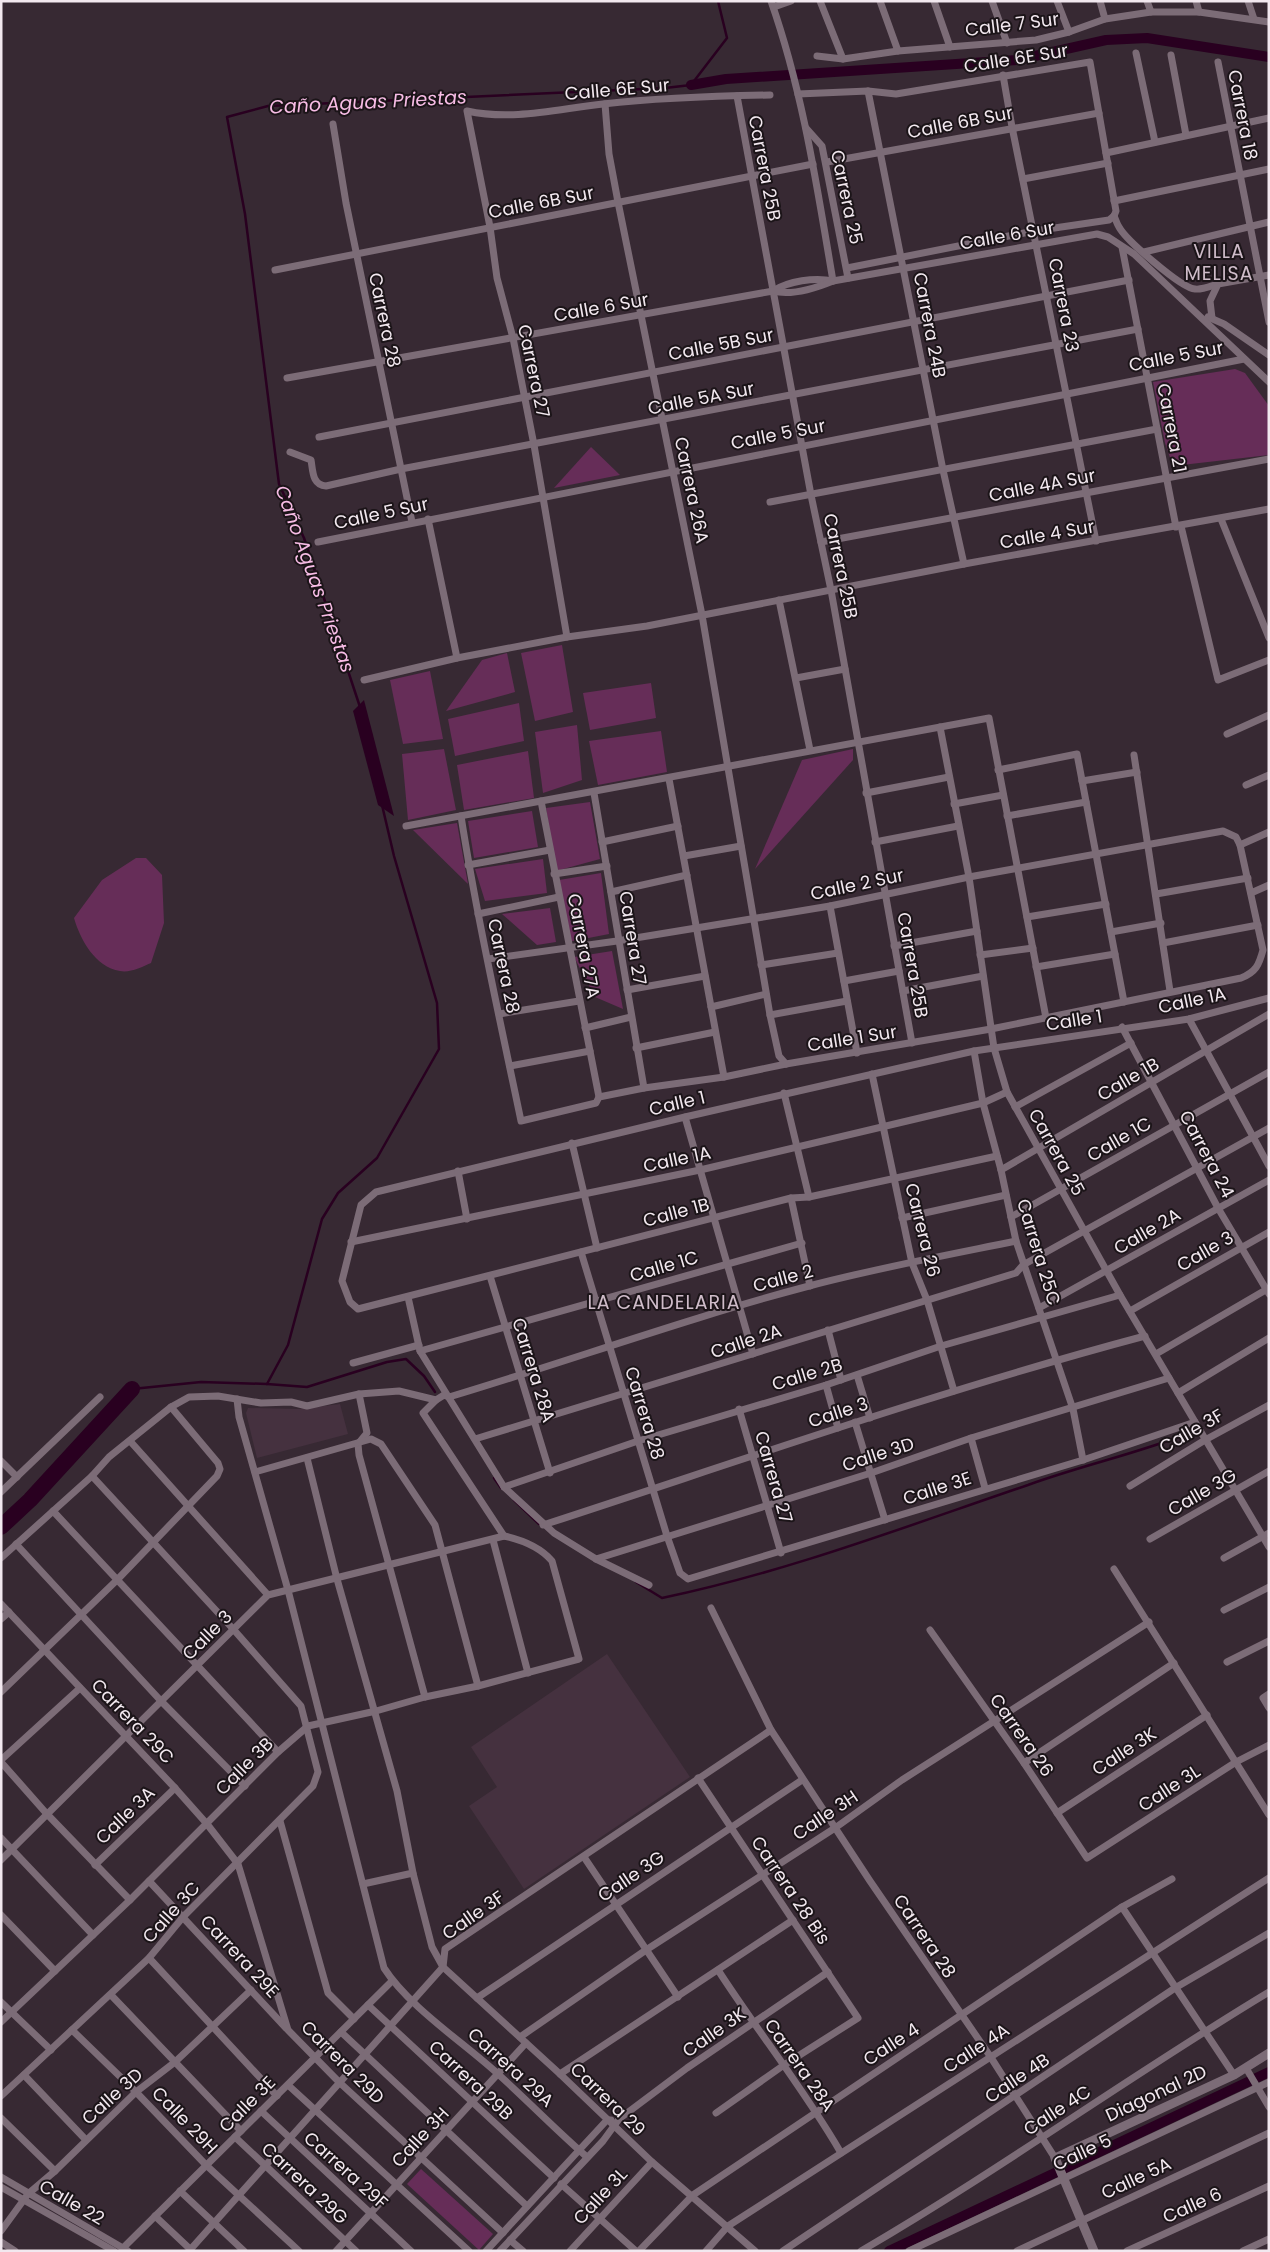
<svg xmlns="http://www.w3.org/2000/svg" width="1270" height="2252" font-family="Poppins,sans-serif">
<rect width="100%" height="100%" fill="#372933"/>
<g fill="#45313f">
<path d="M340,1404L348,1434L257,1458L246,1413L248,1408L299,1409Z"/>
<path d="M607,1654L690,1777L524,1889L469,1806L497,1787L471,1747Z"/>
</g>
<g fill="#662d58">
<path d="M1235,369L1245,373L1269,406V455L1173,466L1165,443L1153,382Z"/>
<path d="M591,447L620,475L554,488Z"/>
<path d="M562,645L573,712L535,721L521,653Z"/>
<path d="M507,653L515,692L446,711L482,660Z"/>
<path d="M430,671L443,739L403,744L390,680Z"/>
<path d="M651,683L656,718L590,730L583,693Z"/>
<path d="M519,703L524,741L455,756L448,719Z"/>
<path d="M577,725L582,780L543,793L535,732Z"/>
<path d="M661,731L667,772L598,785L589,741Z"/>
<path d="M444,749L456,810L408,820L402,754Z"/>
<path d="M853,749V760L755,869L802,760Z"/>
<path d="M528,751L534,798L464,810L457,765Z"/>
<path d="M590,802L600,859L556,871L546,808Z"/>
<path d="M532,811L538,847L474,858L468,821Z"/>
<path d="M457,823L468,884L413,830Z"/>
<path d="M136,858H146L162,875L164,923L151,963C142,967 130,973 120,971C95,967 80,939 74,918L102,880Z"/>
<path d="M543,859L547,893L485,901L475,869Z"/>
<path d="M601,873L609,934L568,942L559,880Z"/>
<path d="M550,908L556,942L537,945L502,914Z"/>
<path d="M612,951L623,1009L595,997L574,957Z"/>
<path d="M421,2169L493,2234L479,2250L407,2184Z"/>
</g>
<path fill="#290020" d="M364,700L394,816L378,805L353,711Z"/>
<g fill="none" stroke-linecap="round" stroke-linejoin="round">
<g stroke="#290020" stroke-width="2.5">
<path d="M360,707L304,538L279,484L245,214L227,117L268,106L665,88L691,85L727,38L718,1"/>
<path d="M267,1384L307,1387L387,1362L406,1359L424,1376L435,1392"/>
<path d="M132,1389L201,1382L267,1384L288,1345L322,1219L338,1193L377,1158L439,1049L437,1003L394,856L382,805"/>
<path d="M494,1478L501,1488"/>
<path d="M514,1500L539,1524"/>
<path d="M636,1582L662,1598C787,1572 907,1526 1028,1485C1080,1466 1135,1454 1187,1434"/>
</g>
<g stroke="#290020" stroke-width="10">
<path d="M691,85L726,79L1017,60L1106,40L1147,38L1269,57"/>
<path d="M889,2251L1269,2072"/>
</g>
<path stroke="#290020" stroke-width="16" d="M1,1527L30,1500L132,1389"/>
<g stroke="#7c6c77" stroke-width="7">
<path d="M771,1C803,92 817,187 833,281"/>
<path d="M820,1L843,59"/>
<path d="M880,1L898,51"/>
<path d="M934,1L950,47"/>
<path d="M992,1L1007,43"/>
<path d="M1057,1L1069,32"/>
<path d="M1100,1L1105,19"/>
<path d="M1147,1L1151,12"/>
<path d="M1196,1L1199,12"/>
<path d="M1248,1L1254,19"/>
<path d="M774,7L791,1"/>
<path d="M1136,53L1155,142"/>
<path d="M1171,55L1186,135"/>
<path d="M817,56L843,59L898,51L1036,40L1069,32L1105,19L1151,12H1199L1269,22"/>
<path d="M1218,62L1269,322"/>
<path d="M1003,75L1012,127L1096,541"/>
<path d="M868,91L943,470L964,564"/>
<path d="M798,94L868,91L896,94L1090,62L1116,211L1114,216"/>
<path d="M737,96L811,495L831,590L912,1043"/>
<path d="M605,104L609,154L618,202L702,615L770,1015L779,1056L786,1064"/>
<path d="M333,124L346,203L412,522"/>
<path d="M806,128L822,146L848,278"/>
<path d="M1106,153L1269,118"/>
<path d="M827,162L1099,113"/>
<path d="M1023,179L1108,163"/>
<path d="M1114,201L1269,169"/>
<path d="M1114,216C1116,220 1117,224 1119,227C1126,240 1181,288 1195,289C1202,290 1211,286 1218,284"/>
<path d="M1122,247L1176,527"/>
<path d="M1144,252L1269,222"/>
<path d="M847,268L1034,231L1109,220L1114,216"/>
<path d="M275,270L813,164"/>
<path d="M773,291C788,281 815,277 833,281"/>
<path d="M1208,317L1224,324L1269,355"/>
<path d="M1212,318L1210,301L1218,284L1269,275"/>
<path d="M287,378L773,291C791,296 816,288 833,281L1097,234L1108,237L1134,254L1269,382"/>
<path d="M319,437L1129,280"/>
<path d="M290,452L311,460C313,471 312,485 326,486L401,469L1138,329"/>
<path d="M770,502L1157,429"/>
<path d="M428,519L457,658"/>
<path d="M1221,519L1269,638"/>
<path d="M1181,526L1218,680L1269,660"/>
<path d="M318,542L1244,359"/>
<path d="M821,542L1269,459"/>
<path d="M779,600L810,750"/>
<path d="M567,637L534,445L513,338L497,278L490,227L467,111C513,121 557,109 603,104C658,98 715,96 770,95"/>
<path d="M796,678L845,669"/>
<path d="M364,680L457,658L567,637L647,626L964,564L1269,509"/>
<path d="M940,727L969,877L994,1048L1007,1092L1120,1295L1269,1547"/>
<path d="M1227,734L1269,715"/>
<path d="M1134,755L1170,991"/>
<path d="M998,770L1077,754L1124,1002"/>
<path d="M669,779L724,1077"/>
<path d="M1082,781L1137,772"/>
<path d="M1246,785L1269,775"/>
<path d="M594,793L644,1088"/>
<path d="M866,793L949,777"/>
<path d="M541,801L599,1097"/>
<path d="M954,804L1003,795"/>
<path d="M461,816C477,918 500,1020 521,1121L596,1103L599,1097L644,1088L724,1077L786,1064L991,1029L1241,978C1256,972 1259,965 1263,950L1240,845L1236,837L1223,831L969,877L830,906L617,941L488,959"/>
<path d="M1007,816L1086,802"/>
<path d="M406,826L989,718L1046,1018"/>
<path d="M602,842L678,826"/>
<path d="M875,842L958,826"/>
<path d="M1240,845L1269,832"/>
<path d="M684,856L741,846"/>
<path d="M468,865L550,850"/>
<path d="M554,874L607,866"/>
<path d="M611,892L687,875"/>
<path d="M1251,893L1269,885"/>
<path d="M1156,894L1248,878"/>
<path d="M830,906L857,1053"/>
<path d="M478,914L559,897"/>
<path d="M1027,917L1106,904"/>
<path d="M1111,932L1161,923"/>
<path d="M1163,943L1258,925"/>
<path d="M894,946L977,931"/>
<path d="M980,955L1033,948"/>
<path d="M761,965L838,953"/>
<path d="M1036,967L1115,954"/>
<path d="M844,981L899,971"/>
<path d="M627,990L705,976"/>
<path d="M903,991L983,976"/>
<path d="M711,1007L766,994"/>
<path d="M499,1014L579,1001"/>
<path d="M770,1015L847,1001"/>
<path d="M1189,1019L1269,1166"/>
<path d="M1122,1027L1218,1208L1269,1294"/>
<path d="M585,1028L631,1017"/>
<path d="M636,1048L715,1032"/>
<path d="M974,1051L983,1103L1001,1170L1016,1241L1073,1409L1083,1460"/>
<path d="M510,1066L590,1051"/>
<path d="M872,1074L912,1263L927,1300L954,1391"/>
<path d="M784,1093L809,1197"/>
<path d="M1015,1107L1131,1043"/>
<path d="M685,1117L753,1354"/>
<path d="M572,1143L597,1248"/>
<path d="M997,1156L809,1197L791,1198L358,1309L350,1302L342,1281L361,1205L376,1192L685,1117L974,1051L1189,1019L1269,998"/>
<path d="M1001,1170L1269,1014"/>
<path d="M458,1171L467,1219"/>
<path d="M791,1198L810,1286"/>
<path d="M1011,1217L1269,1072"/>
<path d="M902,1218L1006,1195"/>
<path d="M351,1242L700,1170L983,1103L1007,1092"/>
<path d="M581,1252L667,1536L680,1573L688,1579L1083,1460L1195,1422"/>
<path d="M490,1276L550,1473"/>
<path d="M408,1297L420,1351L504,1487L554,1533L596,1559L649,1585"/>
<path d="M1039,1308L1269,1180"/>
<path d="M1130,1311L1269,1232"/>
<path d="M828,1330L841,1380"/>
<path d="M420,1351L802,1243"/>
<path d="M1156,1354L1269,1288"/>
<path d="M353,1363L419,1345"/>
<path d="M857,1375L870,1418"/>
<path d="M826,1385L838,1428"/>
<path d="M1178,1393L1269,1338"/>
<path d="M359,1394L367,1433L358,1444L359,1455L425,1697"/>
<path d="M237,1399L239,1417L288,1590L384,1968C409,2007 463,2042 498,2074C528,2101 556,2130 587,2157"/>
<path d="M436,1400L423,1413L504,1536"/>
<path d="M739,1409L781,1553"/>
<path d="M855,1422L885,1520"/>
<path d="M971,1438L985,1488"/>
<path d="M475,1439L1016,1273L1023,1265L1269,1128"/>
<path d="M130,1441L268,1595"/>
<path d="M307,1458L337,1579L397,1791L413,1873L432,1947L443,1967L560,2074L652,2162L755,2251"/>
<path d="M1,1461L17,1477"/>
<path d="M255,1472L371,1439L381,1444L435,1525L478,1686"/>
<path d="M1130,1486L1205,1440L1269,1405"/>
<path d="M504,1487L638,1441L826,1385L941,1346L1120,1295"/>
<path d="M1,1492L100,1397"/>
<path d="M53,1511L278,1752"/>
<path d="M543,1525C743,1460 942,1390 1145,1336"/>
<path d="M1150,1539L1269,1471"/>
<path d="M493,1540L528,1673"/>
<path d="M16,1544L161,1701L245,1786"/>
<path d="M1,1558L92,1476L109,1457L171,1407L189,1397L218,1396L261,1403L291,1402L307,1406L359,1394L399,1391L436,1400L444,1395L449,1397C569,1361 688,1318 809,1286C877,1268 947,1255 1016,1241"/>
<path d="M1224,1558L1269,1533"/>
<path d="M596,1559L871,1473L971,1438L1169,1378"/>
<path d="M1114,1569L1269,1815"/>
<path d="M1,1604L175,1788L207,1824L238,1864L288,2030L339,2082L503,2233"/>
<path d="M711,1608L771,1730L870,1881L990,2056L1055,2158"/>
<path d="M1224,1610L1269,1587"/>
<path d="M1,1619L9,1612"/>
<path d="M930,1630L1024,1763L1087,1858L1236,1762L1269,1745"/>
<path d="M1227,1662L1269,1641"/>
<path d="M1,1692L117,1580L217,1476L220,1469L218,1463L171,1407"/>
<path d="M1269,1694L1263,1698L1269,1708"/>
<path d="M1,1760L80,1688"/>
<path d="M1,1762L46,1813L130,1900"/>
<path d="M1024,1763L1174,1663"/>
<path d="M698,1778L858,2018L784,2065L716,2113"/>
<path d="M1057,1813L1207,1715"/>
<path d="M280,1821L328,1993L354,2019"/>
<path d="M1,1838L93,1935"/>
<path d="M584,1857L678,1997"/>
<path d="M1,1860L268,1595L504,1536C522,1540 540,1547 552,1561L579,1659L478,1686L425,1697L376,1711L308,1726L278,1752L130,1900L1,2022"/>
<path d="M95,1865L175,1788"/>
<path d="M149,1881L286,2028"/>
<path d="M363,1884L413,1873"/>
<path d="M1122,1907L1234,2075"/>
<path d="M1,1915L55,1971"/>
<path d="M149,1958L277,2096"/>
<path d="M718,1970C758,2032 804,2089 841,2153"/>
<path d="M111,1995L241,2131"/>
<path d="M477,1998L802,1780"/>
<path d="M1,2002L51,2050"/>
<path d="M368,2005L554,2178"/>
<path d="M72,2030L136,2092L206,2165L299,2251"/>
<path d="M341,2032L527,2206"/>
<path d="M520,2037L646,1950L835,1828L902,1780L1149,1622"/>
<path d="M1246,2068L1269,2107"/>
<path d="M560,2074L793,1920"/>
<path d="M24,2075L86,2140"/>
<path d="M288,2085L469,2251"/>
<path d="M1,2096L149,1958L183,1917L313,1786L318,1772L301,1706L234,1630L92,1476"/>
<path d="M261,2111L411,2251"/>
<path d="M1,2118L55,2171"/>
<path d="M235,2137L356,2251"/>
<path d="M1,2177L128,2251"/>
<path d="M561,2184L636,2251"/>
<path d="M1,2187L114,2251"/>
<path d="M180,2191L244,2251"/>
<path d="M155,2216L190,2249"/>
<path d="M1,2231L28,2194L55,2171L136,2092L175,2062L251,1990"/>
<path d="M510,2240L523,2251"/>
<path d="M1,2242L15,2251"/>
<path d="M123,2248L392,1981"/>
<path d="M189,2251L443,1967L445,1949L771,1730"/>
<path d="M336,2251L526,2043"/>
<path d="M486,2251L607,2120H611"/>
<path d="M500,2251L603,2141L619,2119L687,2068L828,1972"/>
<path d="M570,2251L652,2162"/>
<path d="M639,2251L693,2195L1122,1907L1172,1879"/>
<path d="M706,2251L728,2226L1269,1878"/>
<path d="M783,2251L1175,1988L1269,1933"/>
<path d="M861,2251C1000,2170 1131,2075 1269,1992"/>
<path d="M909,2251L1269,2082"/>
<path d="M1017,2251L1269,2133"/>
<path d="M1127,2251L1269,2186"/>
<path d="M1243,2251L1269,2239"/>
</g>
<path stroke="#7c6c77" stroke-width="9" d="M1094,2251L1055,2158L1234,2075L1269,2053"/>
</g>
<g text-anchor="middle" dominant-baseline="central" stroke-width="4" stroke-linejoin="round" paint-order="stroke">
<g font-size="18" fill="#f2e8ef" stroke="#1b1418">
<text transform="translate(1012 24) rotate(-7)">Calle 7 Sur</text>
<text transform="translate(1016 58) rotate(-9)">Calle 6E Sur</text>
<text transform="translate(617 89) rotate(-5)">Calle 6E Sur</text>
<text transform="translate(1243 115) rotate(79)">Carrera 18</text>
<text transform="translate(960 122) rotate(-11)">Calle 6B Sur</text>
<text transform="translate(765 168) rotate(79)">Carrera 25B</text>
<text transform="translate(847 197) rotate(78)">Carrera 25</text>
<text transform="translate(541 202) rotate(-11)">Calle 6B Sur</text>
<text transform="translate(1007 235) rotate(-10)">Calle 6 Sur</text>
<text transform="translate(1064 305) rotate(79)">Carrera 23</text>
<text transform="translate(601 307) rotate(-10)">Calle 6 Sur</text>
<text transform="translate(385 320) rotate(78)">Carrera 28</text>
<text transform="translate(930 325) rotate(79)">Carrera 24B</text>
<text transform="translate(721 344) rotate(-11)">Calle 5B Sur</text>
<text transform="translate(1176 356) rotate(-11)">Calle 5 Sur</text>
<text transform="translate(534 371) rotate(78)">Carrera 27</text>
<text transform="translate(701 398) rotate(-11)">Calle 5A Sur</text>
<text transform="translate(1172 428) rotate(79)">Carrera 21</text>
<text transform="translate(778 434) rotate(-11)">Calle 5 Sur</text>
<text transform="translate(1042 485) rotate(-11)">Calle 4A Sur</text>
<text transform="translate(692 490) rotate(78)">Carrera 26A</text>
<text transform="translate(381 513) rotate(-12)">Calle 5 Sur</text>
<text transform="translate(1047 534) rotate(-10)">Calle 4 Sur</text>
<text transform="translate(841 566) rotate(78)">Carrera 25B</text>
<text transform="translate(857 884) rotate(-12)">Calle 2 Sur</text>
<text transform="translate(633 938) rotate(81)">Carrera 27</text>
<text transform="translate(584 946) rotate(79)">Carrera 27A</text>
<text transform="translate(913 965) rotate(80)">Carrera 25B</text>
<text transform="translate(504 966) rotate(78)">Carrera 28</text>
<text transform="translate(1192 1000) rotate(-12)">Calle 1A</text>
<text transform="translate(1074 1020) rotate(-9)">Calle 1</text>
<text transform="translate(852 1038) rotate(-9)">Calle 1 Sur</text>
<text transform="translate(1128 1079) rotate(-30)">Calle 1B</text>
<text transform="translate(677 1103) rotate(-13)">Calle 1</text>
<text transform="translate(1119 1139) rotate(-30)">Calle 1C</text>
<text transform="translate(1057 1152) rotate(61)">Carrera 25</text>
<text transform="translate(1207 1154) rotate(62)">Carrera 24</text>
<text transform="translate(677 1159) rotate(-12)">Calle 1A</text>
<text transform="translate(676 1212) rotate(-15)">Calle 1B</text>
<text transform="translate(923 1230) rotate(76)">Carrera 26</text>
<text transform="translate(1147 1231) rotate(-30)">Calle 2A</text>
<text transform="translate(1205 1251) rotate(-30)">Calle 3</text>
<text transform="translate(1039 1252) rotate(73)">Carrera 25C</text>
<text transform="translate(664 1266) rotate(-16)">Calle 1C</text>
<text transform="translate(783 1278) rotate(-15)">Calle 2</text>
<text transform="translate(746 1341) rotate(-18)">Calle 2A</text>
<text transform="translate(534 1370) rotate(73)">Carrera 28A</text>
<text transform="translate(807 1374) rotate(-17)">Calle 2B</text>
<text transform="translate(838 1412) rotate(-18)">Calle 3</text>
<text transform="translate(645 1413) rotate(73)">Carrera 28</text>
<text transform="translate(1191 1431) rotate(-30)">Calle 3F</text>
<text transform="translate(878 1454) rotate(-18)">Calle 3D</text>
<text transform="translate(774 1477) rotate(74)">Carrera 27</text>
<text transform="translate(937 1488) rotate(-18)">Calle 3E</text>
<text transform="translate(1202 1492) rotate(-30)">Calle 3G</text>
<text transform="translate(207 1635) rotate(-45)">Calle 3</text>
<text transform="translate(133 1721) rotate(46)">Carrera 29C</text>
<text transform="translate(1022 1735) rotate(55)">Carrera 26</text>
<text transform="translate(1124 1751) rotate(-33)">Calle 3K</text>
<text transform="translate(244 1766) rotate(-45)">Calle 3B</text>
<text transform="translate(1169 1788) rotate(-33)">Calle 3L</text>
<text transform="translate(125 1815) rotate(-44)">Calle 3A</text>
<text transform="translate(825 1815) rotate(-34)">Calle 3H</text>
<text transform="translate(631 1876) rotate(-34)">Calle 3G</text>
<text transform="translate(791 1890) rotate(56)">Carrera 28 Bis</text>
<text transform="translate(171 1912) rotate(-48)">Calle 3C</text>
<text transform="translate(473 1915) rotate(-35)">Calle 3F</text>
<text transform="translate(925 1936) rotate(56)">Carrera 28</text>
<text transform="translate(240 1956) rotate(47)">Carrera 29E</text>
<text transform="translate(714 2032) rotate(-35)">Calle 3K</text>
<text transform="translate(891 2044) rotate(-33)">Calle 4</text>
<text transform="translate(976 2048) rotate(-33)">Calle 4A</text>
<text transform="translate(343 2062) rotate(45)">Carrera 29D</text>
<text transform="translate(800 2065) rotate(55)">Carrera 28A</text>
<text transform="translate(511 2067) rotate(42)">Carrera 29A</text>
<text transform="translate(1017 2078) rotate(-34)">Calle 4B</text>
<text transform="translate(471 2080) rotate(43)">Carrera 29B</text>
<text transform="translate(1156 2093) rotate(-25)">Diagonal 2D</text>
<text transform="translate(112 2096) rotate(-42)">Calle 3D</text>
<text transform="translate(608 2099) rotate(44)">Carrera 29</text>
<text transform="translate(247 2104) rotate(-45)">Calle 3E</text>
<text transform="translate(1057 2110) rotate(-33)">Calle 4C</text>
<text transform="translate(185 2120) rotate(46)">Calle 29H</text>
<text transform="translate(420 2137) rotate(-47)">Calle 3H</text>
<text transform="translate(1082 2152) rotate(-25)">Calle 5</text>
<text transform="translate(346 2170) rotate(42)">Carrera 29F</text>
<text transform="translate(1136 2178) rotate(-25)">Calle 5A</text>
<text transform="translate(305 2183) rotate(43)">Carrera 29G</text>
<text transform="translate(600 2196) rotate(-47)">Calle 3L</text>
<text transform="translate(72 2202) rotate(30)">Calle 22</text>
<text transform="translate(1192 2205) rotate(-24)">Calle 6</text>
</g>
<g font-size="19" font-style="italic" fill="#f7bce5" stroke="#1b1418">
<text transform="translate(368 102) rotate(-3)">Caño Aguas Priestas</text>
<text transform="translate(315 579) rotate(70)">Caño Aguas Priestas</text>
</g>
<g font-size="19" letter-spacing="1" fill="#cfbcc9" stroke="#1b1418">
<text x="1219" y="251">VILLA<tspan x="1219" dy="22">MELISA</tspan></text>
<text x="664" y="1302">LA CANDELARIA</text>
</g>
</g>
<rect width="1270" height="2252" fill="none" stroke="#f2e8ef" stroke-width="5"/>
</svg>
